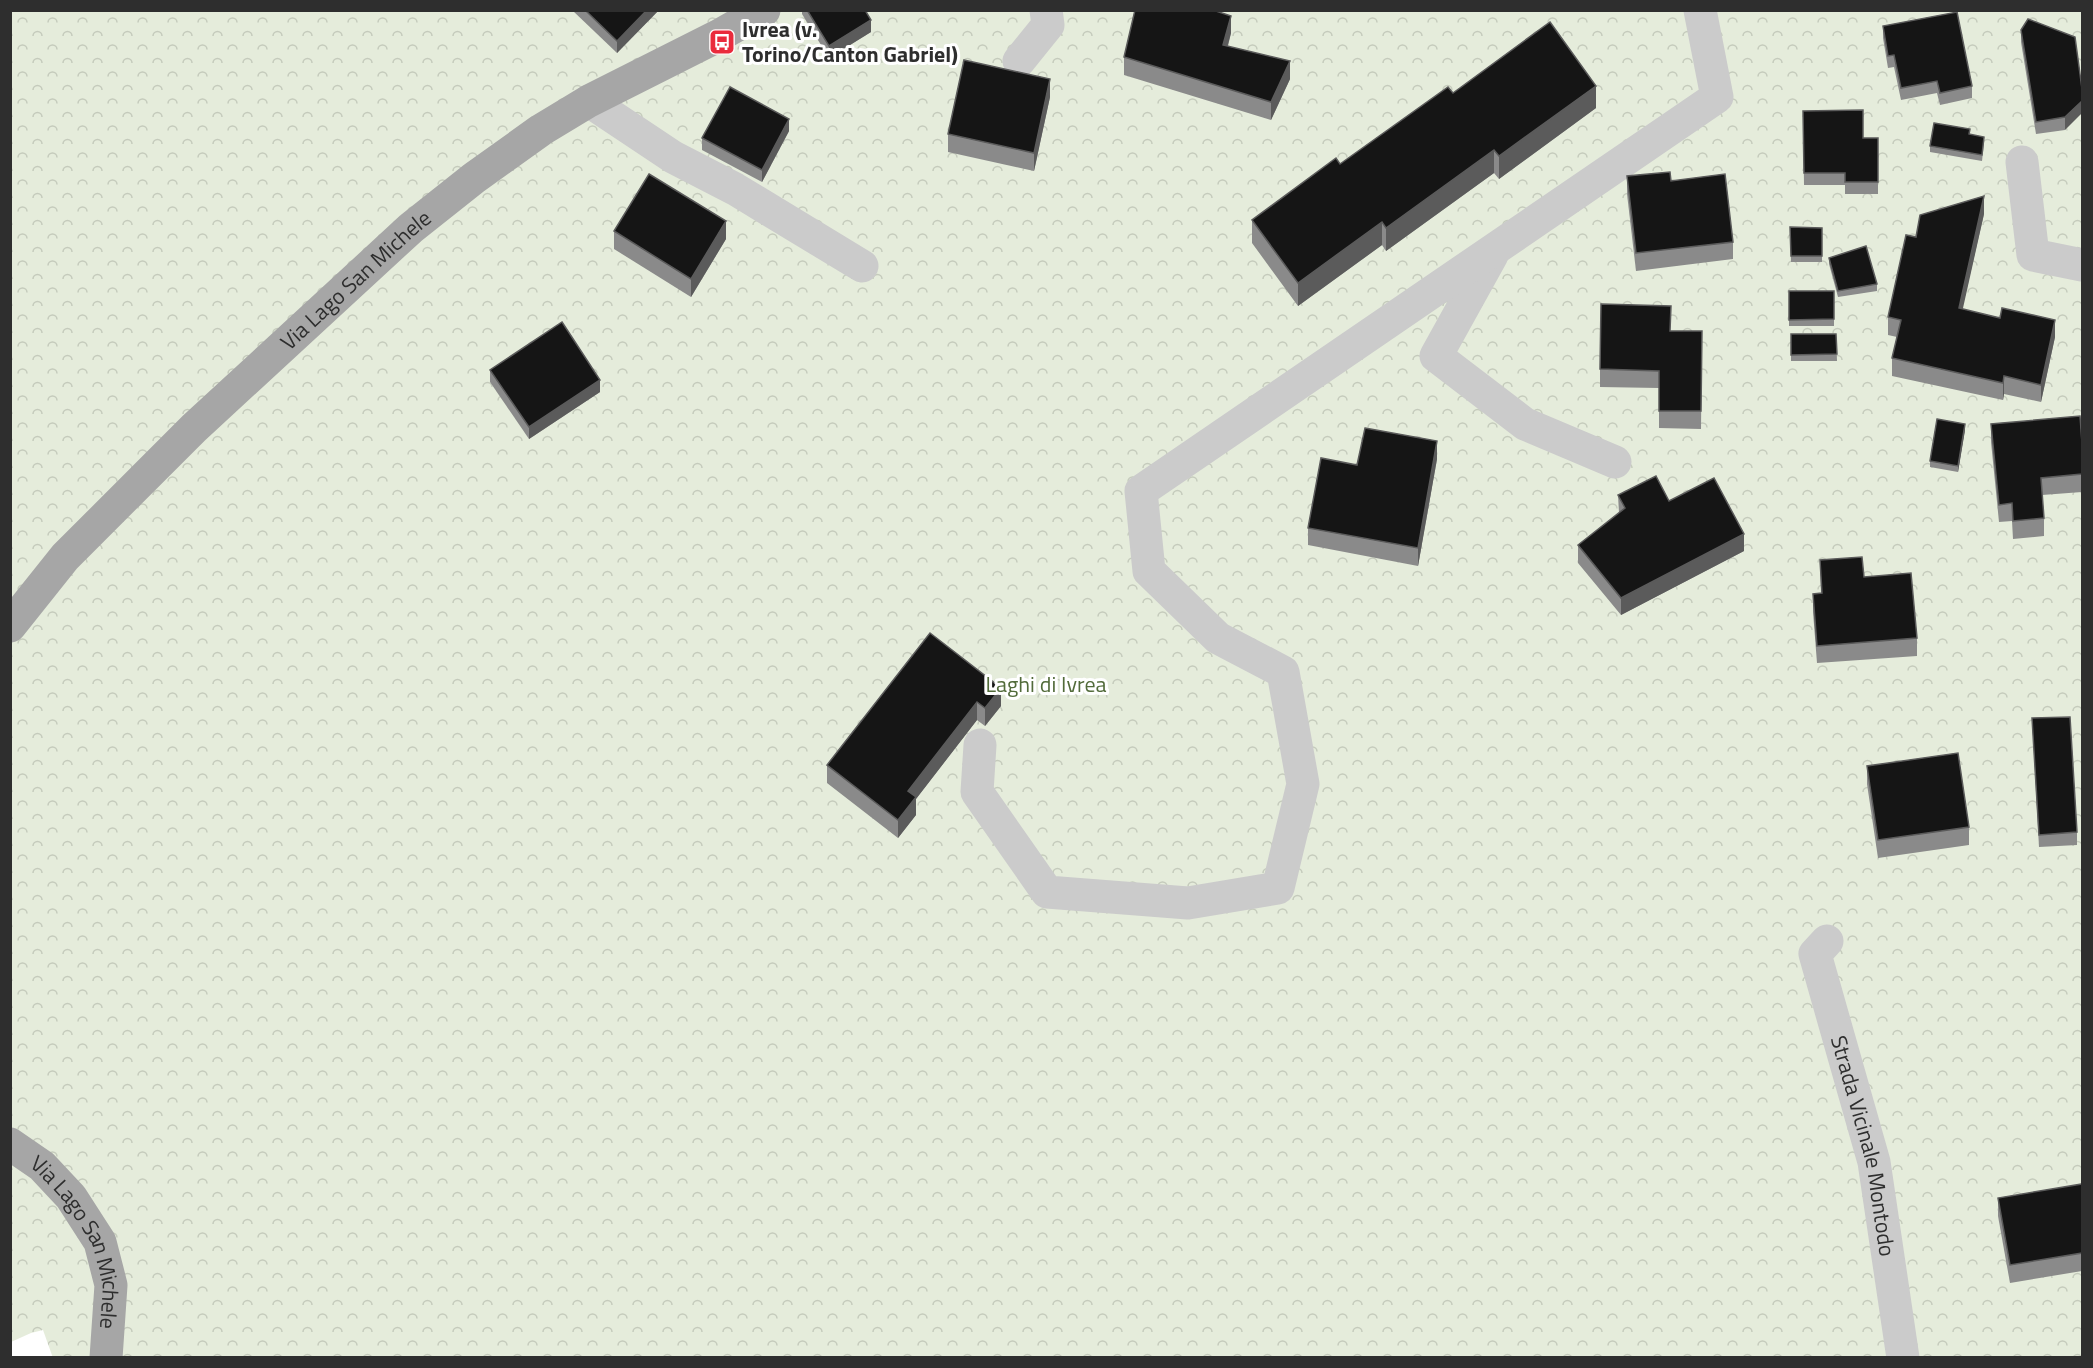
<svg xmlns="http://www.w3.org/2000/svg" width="2093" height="1368" font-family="'Titillium Web',sans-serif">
<defs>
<pattern id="forest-crowns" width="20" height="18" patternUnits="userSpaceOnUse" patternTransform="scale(1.5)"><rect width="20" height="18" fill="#e5ecdb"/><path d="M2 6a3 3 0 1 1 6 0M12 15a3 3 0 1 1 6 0" fill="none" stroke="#c5cbbc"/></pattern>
</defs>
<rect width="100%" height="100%" fill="#fff"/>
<path fill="url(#forest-crowns)" d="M10,11H2082V1357L53,1358L43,1330L31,1333L11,1342Z"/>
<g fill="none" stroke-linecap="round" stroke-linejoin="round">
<g stroke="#cbcbcb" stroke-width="33">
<path d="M1019,61L1048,25L1046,10"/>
<path d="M589,101L673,157L735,189L862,266"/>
<path d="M2022,162L2033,255L2082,265"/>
<path d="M1492,255L1436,356L1525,424L1615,462"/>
<path d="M980,745L977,792L1047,892L1188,903L1278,888L1303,784L1283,672L1218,638L1149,571L1141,491L1717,97L1700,10"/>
<path id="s1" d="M1827,941L1815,954L1874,1162L1903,1358"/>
</g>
<g stroke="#a6a6a6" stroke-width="33">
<path id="s2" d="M10,626L65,557L194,428L411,228L474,178L541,130L589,101L718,36L764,10"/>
<path id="s3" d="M10,1144L42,1166L71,1197L100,1242L111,1285L106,1358"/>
</g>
</g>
<g fill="#8a8a8a">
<path d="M572,10H659L617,53Z"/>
<path d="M802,10H865L871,32L829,58L802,14Z"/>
<path d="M1883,26L1972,86V98L1940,105L1937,93L1901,100L1894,67L1888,68L1883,38Z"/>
<path d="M2021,30L2075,37L2065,130L2036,134L2021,42Z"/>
<path d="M1231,33L1228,46L1290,79L1271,120L1124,75V57Z"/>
<path d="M1453,93L1596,108L1499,179L1494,173L1386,251L1382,245L1298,306L1252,243V220Z"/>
<path d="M1050,97L1034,171L948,152V134Z"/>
<path d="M1803,111L1863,138H1878V194H1845V185H1804Z"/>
<path d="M789,131L762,182L702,150V138Z"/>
<path d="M1970,135L1984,143L1982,161L1930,152V146Z"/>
<path d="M1627,176L1671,181L1733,242V259L1636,271L1627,194Z"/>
<path d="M1984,214L1962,309L2055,337L2041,402L2004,394L2003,400L1892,376V358L1897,337L1888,335V317L1916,237Z"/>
<path d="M1790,227L1822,228V262H1791Z"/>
<path d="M614,231L726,239L691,297L614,249Z"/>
<path d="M1829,258L1877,284V291L1838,297L1829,264Z"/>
<rect x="1789" y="291" width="45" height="35"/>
<path d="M1671,331H1702L1701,429L1659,428V388L1600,387V369Z"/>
<path d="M1791,334H1836L1837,361H1791Z"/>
<path d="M490,370L600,392L529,439L490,382Z"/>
<path d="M1991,424L2082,443V492L2042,495L2044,518V536L2013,539L2012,521L1999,522L1991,442Z"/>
<path d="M1965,430L1958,472L1930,467V461Z"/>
<path d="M1437,459L1418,566L1308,545V528L1357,465Z"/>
<path d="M1618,495L1669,501L1744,551L1621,615L1578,563V545L1619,513Z"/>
<path d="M1820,560L1864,577L1917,638V656L1817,663L1813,612V594L1821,593Z"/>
<path d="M930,633L1001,706L985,726L977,720L916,799V815L898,838L827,783V765Z"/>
<path d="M2032,718L2077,832V845L2039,847Z"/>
<path d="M1867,766L1969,827V845L1878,858L1867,784Z"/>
<path d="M2082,1184V1271L2010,1283L1998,1216V1198Z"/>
</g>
<g fill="#5b5b5b">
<path d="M647,10H659L617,53V41Z"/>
<path d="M1231,16V33L1223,63V45Z"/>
<path d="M871,20V32L829,58V46Z"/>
<path d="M1290,61V79L1271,120V102Z"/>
<path d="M1050,79V97L1034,171V153Z"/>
<path d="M1596,86V108L1499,179V156Z"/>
<path d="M2082,101V113L2065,130V117Z"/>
<path d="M789,119V131L762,182V170Z"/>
<path d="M1494,150V173L1386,251V228Z"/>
<path d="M1984,196V214L1959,326V308Z"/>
<path d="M726,221V239L691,297V279Z"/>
<path d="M1382,222V245L1298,306V283Z"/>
<path d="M2055,320V337L2041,402V385Z"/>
<path d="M2004,376V394L2003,400V383Z"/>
<path d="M600,380V392L529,439V427Z"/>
<path d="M1965,424V430L1958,472V466Z"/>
<path d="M1437,441V459L1418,566V548Z"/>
<path d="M1744,534V551L1621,615V598Z"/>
<path d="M1001,688V706L985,726V708Z"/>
<path d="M977,702V720L916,799V815L898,838V820L908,791Z"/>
</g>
<g fill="#151515" stroke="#5b5b5b" stroke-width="1.5">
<path d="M585,10H647L617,41Z"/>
<path d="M807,10H865L871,20L829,46Z"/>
<path d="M1135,10H1213L1231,16L1223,45L1290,61L1271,102L1124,57Z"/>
<path d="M1957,12L1972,86L1940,93L1937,81L1901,88L1894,55L1888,56L1883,26Z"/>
<path d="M2028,19L2075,37L2082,89V101L2065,117L2036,122L2021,30Z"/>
<path d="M1550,22L1596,86L1499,156L1494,150L1386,228L1382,222L1298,283L1252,220L1336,158L1340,164L1448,87L1453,93Z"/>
<path d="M964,60L1050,79L1034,153L948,134Z"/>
<path d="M730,87L789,119L762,170L702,138Z"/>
<path d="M1863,110V138H1878V182H1845V173H1804L1803,111Z"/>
<path d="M1934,123L1970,129L1969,134L1984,137L1982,155L1930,146Z"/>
<path d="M1670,172L1671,181L1725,174L1733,242L1636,253L1627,176Z"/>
<path d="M649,174L726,221L691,279L614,231Z"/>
<path d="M1984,196L1959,308L2000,318L2002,308L2055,320L2041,385L2004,376L2003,383L1892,358L1901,320L1888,317L1906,235L1916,237L1920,215Z"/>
<path d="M1790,227L1822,228V256H1791Z"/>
<path d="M1866,246L1877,284L1838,291L1829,258Z"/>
<path d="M1789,291H1834V319L1789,320Z"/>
<path d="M1601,304L1671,306L1670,331H1702L1701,411H1659V371L1600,369Z"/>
<path d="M562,322L600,380L529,427L490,370Z"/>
<path d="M1791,334H1836L1837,354L1791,355Z"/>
<path d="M2080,416L2082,443V474L2041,478L2044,518L2013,521L2012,503L1999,505L1991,424Z"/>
<path d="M1937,419L1965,424L1958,466L1930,461Z"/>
<path d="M1365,428L1437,441L1418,548L1308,528L1321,458L1357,465Z"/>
<path d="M1656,476L1669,501L1714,478L1744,534L1621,598L1578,545L1625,508L1618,495Z"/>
<path d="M1862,557L1864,577L1911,573L1917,638L1817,646L1813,594L1822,593L1820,560Z"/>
<path d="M930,633L1001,688L985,708L977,702L908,791L916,797L898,820L827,765Z"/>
<path d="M2070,717L2077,832L2039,835L2032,718Z"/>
<path d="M1958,753L1969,827L1878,840L1867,766Z"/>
<path d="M2082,1184V1253L2010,1265L1998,1198Z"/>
</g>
<defs>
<g id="bus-square" transform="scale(1.35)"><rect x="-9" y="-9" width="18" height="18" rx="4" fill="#ea2b3c" stroke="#fff"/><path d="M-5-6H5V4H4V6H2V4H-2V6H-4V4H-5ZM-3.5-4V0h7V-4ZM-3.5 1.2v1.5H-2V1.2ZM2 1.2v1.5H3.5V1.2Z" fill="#fff"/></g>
</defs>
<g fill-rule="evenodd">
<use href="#bus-square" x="722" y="42"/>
</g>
<g text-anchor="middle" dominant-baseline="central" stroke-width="6" stroke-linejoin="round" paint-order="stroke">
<g font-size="22" font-weight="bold" fill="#2e2e2e" stroke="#fff" text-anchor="start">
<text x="742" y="29">Ivrea (v.<tspan x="742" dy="25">Torino/Canton Gabriel)</tspan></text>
</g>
<g font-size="22" fill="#2e2e2e" stroke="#fff">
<text stroke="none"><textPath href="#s2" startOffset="490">Via Lago San Michele</textPath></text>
<text stroke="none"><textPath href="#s1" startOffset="216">Strada Vicinale Montodo</textPath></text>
<text stroke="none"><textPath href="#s3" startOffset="126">Via Lago San Michele</textPath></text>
</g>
<g font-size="22" fill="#526b3a" stroke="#fff">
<text x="1046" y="684">Laghi di Ivrea</text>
</g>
</g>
<rect width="2093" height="1368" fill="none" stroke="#2e2e2e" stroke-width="24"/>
</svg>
